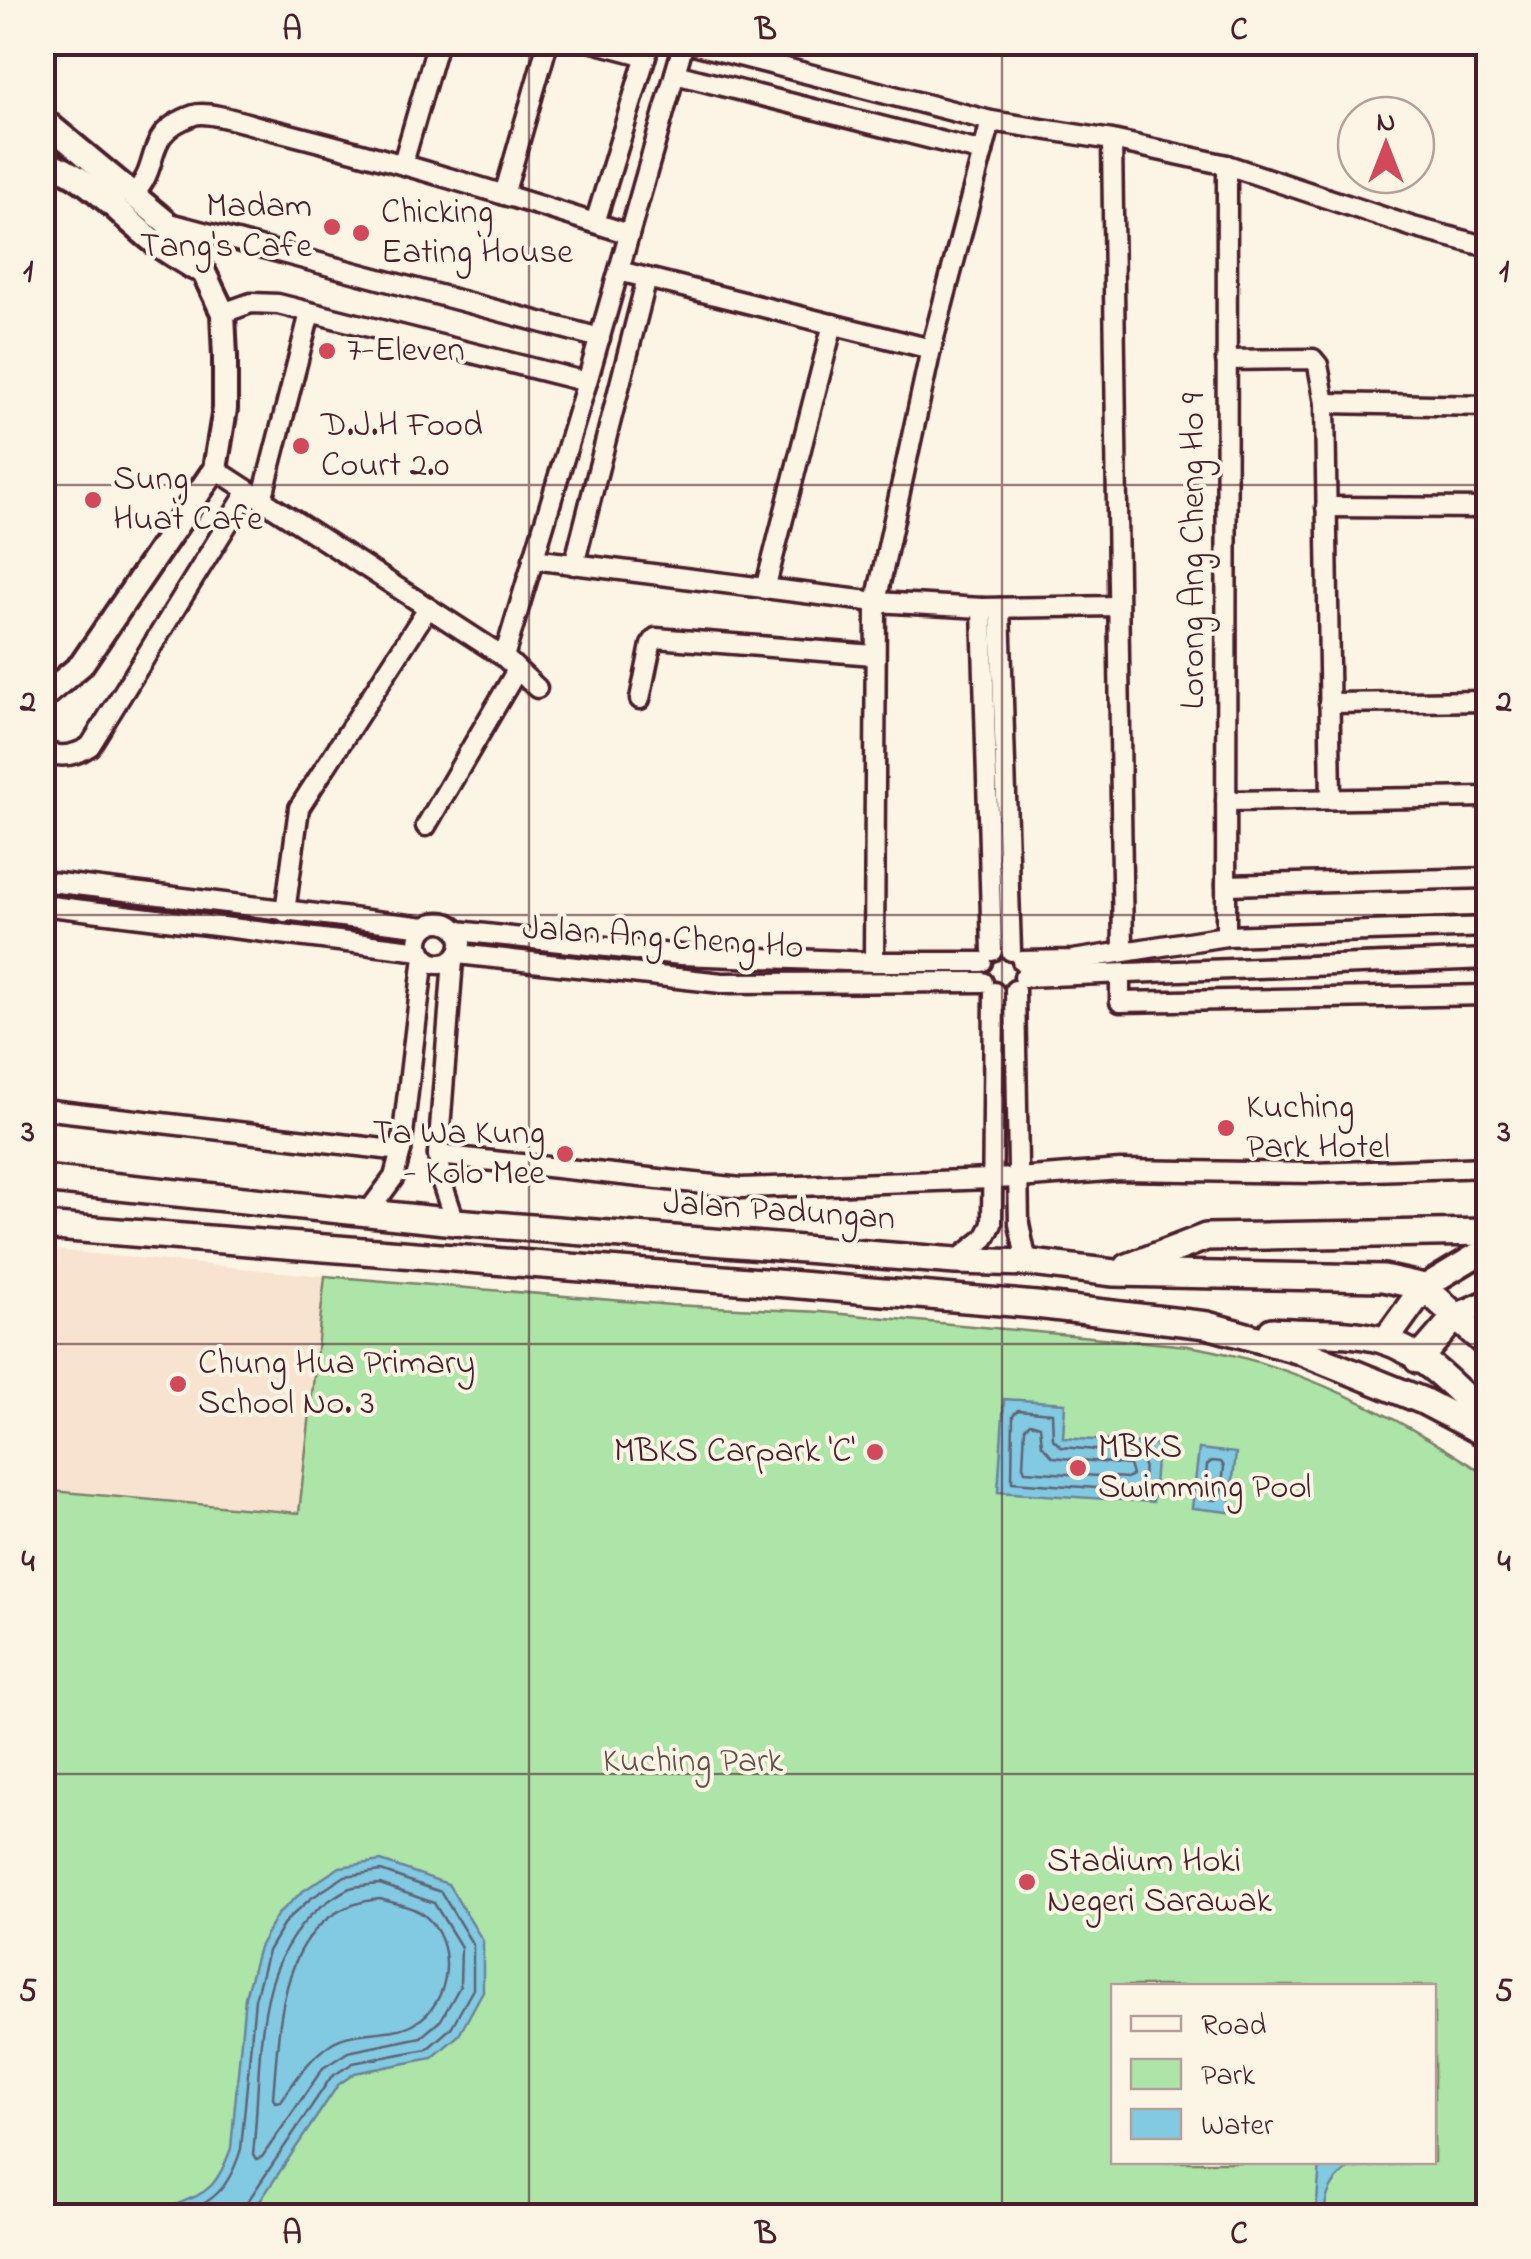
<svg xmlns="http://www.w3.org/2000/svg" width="1531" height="2259" font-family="'Indie Flower',sans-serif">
<rect width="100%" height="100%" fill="#fcf5e5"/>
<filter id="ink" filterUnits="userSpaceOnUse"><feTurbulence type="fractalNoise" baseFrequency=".01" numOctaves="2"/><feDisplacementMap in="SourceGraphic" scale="20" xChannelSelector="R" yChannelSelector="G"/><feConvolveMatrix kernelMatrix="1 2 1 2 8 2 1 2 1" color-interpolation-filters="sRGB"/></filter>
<g filter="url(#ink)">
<path fill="#f8e3d1" d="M42,1249L325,1276L299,1516L43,1492Z"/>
<path fill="#ade4a7" stroke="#7c8269" stroke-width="2.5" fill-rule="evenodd" d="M325,1276L672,1305L821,1312L1188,1346C1297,1363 1397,1416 1488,1476V2216H43L42,1490L299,1513ZM1114,1986H1434V2162H1114Z"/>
<g fill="#82c9e2" stroke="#6c8599" stroke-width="2.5">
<path d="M1004,1399L1065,1403L1063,1438L1157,1444L1153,1502L998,1492Z"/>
<path d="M1199,1449L1236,1453L1229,1512L1192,1508Z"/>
<path d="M381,1861L448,1884L483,1941V1991L459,2035L432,2058L355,2073L338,2085L250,2216H153C195,2191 211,2205 231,2148L245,1997L259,1947L277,1915L303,1891L340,1867Z"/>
<path d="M1320,2162H1420L1348,2169C1332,2182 1324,2195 1325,2216H1316Z"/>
</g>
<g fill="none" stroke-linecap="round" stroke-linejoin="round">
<g stroke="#606374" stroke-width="2.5">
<path d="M1018,1410L1052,1413L1053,1439L1061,1447L1144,1454L1143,1489L1139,1491L1012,1482L1013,1415Z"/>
<path d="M1030,1423L1040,1426L1042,1445L1053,1457L1129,1465L1132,1475L1127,1478L1025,1471L1023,1466L1025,1428Z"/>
<path d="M1212,1461L1221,1462L1224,1466L1221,1496L1216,1500L1207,1499L1204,1495L1207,1465Z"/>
<path d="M380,1884L434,1903L461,1947L460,1986L441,2020L421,2037L348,2052L323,2068L262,2157L256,2159L253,2154C263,2069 248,1954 330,1900C336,1896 343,1891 350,1888C359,1885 370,1885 380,1884Z"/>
<path d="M380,1899C393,1903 413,1906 424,1915C457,1942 452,2002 415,2023C390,2037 356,2028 332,2043C309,2058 297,2078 281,2101L275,2102L273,2097C280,2020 279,1909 380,1899Z"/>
<path d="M176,2216C214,2203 229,2188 241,2149L255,1999L268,1951L285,1922L310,1899L345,1876L381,1871L441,1892L473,1945V1989L451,2028L427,2049L353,2063L331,2077L244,2207L242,2216"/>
</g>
<g stroke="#4a1f2b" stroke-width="25">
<g id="minor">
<path d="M593,42L646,56"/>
<path d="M685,42L991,121L1112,140L1227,165L1413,227L1488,247"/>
<path d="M675,74L983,152"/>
<path d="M1112,140L1123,951"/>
<path d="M403,163L438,42"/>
<path d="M133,195C164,163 140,134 194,115C209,110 251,125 269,129C391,159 510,196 629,234"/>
<path d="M504,195L548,42"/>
<path d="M166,222L600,338"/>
<path d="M595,223L650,42"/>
<path d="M619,271L931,349"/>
<path d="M223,313L251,303L278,304L587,382"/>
<path d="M1226,360L1313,359L1318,365L1325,403L1331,799"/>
<path d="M1325,403L1488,406"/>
<path d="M215,469L504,657L537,688"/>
<path d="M262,500L310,313"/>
<path d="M1326,507L1488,508"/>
<path d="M533,559L876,602L982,608L1118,606"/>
<path d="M574,565L647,278"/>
<path d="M765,589L833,324"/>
<path d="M982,608L992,951"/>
<path d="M1000,608L1011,951"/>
<path d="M504,657L587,382L684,42"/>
<path d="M640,699L651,645L656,638L874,655"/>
<path d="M1329,703L1488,701"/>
<path d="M42,750C59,759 75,756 90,746L248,491"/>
<path d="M1226,801L1488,797"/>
<path d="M426,826L517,670"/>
<path d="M42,881L425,927"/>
<path d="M1226,885L1488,878"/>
<path d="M42,905L421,951"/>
<path d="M285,912L299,808L428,608"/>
<circle cx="440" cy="943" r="21"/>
<path d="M458,931L681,955L874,962H982"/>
<path d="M1226,936L1227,165"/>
<path d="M458,954L722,983L983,982"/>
<path d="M453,960L438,1155L441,1180L455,1222"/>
<path d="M1022,961L1073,960L1226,936L1488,927"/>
<path d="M874,962L876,602L931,349L991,121"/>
<path d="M1120,974V1002L1488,995"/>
<path d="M1024,977L1488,959"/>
<path d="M1015,990L1019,1224L1025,1253L1032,1263"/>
<path d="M42,1109L401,1151"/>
<path d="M438,1155L741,1188L1018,1178L1120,1170L1313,1173L1488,1167"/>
<path d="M368,1212L394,1177L401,1151L424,956"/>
<path d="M956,1261L985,1238L992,1224L994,992"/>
</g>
</g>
<g stroke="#4a1f2b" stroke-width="30">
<g id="tertiary">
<path d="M42,119L166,222L205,275L223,313L225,357V409L215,469L81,665L42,698"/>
<path d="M42,161C88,174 117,213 153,241C165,251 180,259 194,268"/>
<path d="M1424,1287L1477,1255L1488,1253"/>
<path d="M1457,1315L1488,1302"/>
</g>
</g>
<g stroke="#4a1f2b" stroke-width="32">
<g id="secondary">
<path d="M42,1179L455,1222L956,1261L1032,1263L1114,1273L1383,1278L1424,1287L1488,1346"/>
<path d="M42,1226L788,1284L1036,1305L1207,1325L1297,1350L1423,1401L1488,1435"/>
<path d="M1128,1267L1206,1237L1488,1232"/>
<path d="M1272,1331C1307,1334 1348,1330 1382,1340C1425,1353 1457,1390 1488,1420"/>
<path d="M1385,1341L1424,1287"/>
<path d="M1418,1360L1457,1315"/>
</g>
</g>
<use href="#minor" stroke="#fcf5e5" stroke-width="18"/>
<use href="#tertiary" stroke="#fcf5e5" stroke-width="22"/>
<use href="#secondary" stroke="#fcf5e5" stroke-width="25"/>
</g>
</g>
<path fill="none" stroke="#4a1f2b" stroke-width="2.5" stroke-opacity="0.55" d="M529,42V2216M1002,42V2216M42,485H1488M42,915H1488M42,1344H1488M42,1774H1488"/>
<g fill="#d1495b" stroke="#fcf5e5" stroke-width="4">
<circle cx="332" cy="227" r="10"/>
<circle cx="361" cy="233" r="10"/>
<circle cx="327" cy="351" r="10"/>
<circle cx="301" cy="446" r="10"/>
<circle cx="93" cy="500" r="10"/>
<circle cx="1226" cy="1128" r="10"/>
<circle cx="565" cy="1154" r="10"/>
<circle cx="178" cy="1384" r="10"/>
<circle cx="875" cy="1452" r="10"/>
<circle cx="1078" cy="1468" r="10"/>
<circle cx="1027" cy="1882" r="10"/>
</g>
<g text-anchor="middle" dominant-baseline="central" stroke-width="8" stroke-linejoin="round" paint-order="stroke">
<g font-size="35" fill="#4a1f2b" stroke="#fcf5e5" text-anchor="start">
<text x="312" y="207" text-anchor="end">Madam<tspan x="312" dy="40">Tang's Cafe</tspan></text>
<text x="381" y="213">Chicking<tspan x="381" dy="40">Eating House</tspan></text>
<text x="347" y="351">7-Eleven</text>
<text x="321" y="426">D.J.H Food<tspan x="321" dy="40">Court 2.0</tspan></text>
<text x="113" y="480">Sung<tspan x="113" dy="40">Huat Cafe</tspan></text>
<text x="1246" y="1108">Kuching<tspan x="1246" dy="40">Park Hotel</tspan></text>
<text x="545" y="1134" text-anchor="end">Ta Wa Kung<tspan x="545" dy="40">- Kolo Mee</tspan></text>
<text x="198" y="1364">Chung Hua Primary<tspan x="198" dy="40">School No. 3</tspan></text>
<text x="1098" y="1448">MBKS<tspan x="1098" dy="40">Swimming Pool</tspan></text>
<text x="855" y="1452" text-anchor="end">MBKS Carpark 'C'</text>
<text x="1047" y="1862">Stadium Hoki<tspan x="1047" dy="40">Negeri Sarawak</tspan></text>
</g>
<g font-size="35" fill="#4a1f2b" stroke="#fcf5e5">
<text transform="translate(1194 551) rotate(-90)">Lorong Ang Cheng Ho 9</text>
<text transform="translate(663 939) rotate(4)">Jalan Ang Cheng Ho</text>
<text transform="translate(779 1212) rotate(4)">Jalan Padungan</text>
</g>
<g font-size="35" fill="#63504a" stroke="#fcf5e5">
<text x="693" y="1762">Kuching Park</text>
</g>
</g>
<rect width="1531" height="2259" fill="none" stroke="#fcf5e5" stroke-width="110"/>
<rect x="1111" y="1984" width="325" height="180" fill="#fcf5e5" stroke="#b59f9b" stroke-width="2.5"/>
<rect x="1131" y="2016" width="50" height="15" fill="#fcf5e5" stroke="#b59f9b" stroke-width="2.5"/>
<text x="1201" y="2034" font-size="30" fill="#4a1f2b">Road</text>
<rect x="1131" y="2059" width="50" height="30" fill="#ade4a7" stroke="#b59f9b" stroke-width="2.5"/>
<text x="1201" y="2084" font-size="30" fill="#4a1f2b">Park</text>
<rect x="1131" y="2109" width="50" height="30" fill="#82c9e2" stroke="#b59f9b" stroke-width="2.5"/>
<text x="1201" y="2134" font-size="30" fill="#4a1f2b">Water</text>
<g transform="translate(1386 145)"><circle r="48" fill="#fcf5e5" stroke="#b59f9b" stroke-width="2.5"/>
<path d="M0-8L18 38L0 25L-18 38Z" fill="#d1495b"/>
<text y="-15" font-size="28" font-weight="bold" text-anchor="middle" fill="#4a1f2b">N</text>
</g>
<rect x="55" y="55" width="1421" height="2149" fill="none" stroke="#4a1f2b" stroke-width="4"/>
<g font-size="32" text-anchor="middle" font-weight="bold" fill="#4a1f2b">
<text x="292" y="39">A</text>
<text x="766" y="39">B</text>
<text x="1239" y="39">C</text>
<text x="28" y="281">1</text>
<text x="1504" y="281">1</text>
<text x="28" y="711">2</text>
<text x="1504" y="711">2</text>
<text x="28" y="1141">3</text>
<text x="1504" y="1141">3</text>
<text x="28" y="1571">4</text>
<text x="1504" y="1571">4</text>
<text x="28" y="2000">5</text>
<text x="1504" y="2000">5</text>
<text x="292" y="2243">A</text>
<text x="766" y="2243">B</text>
<text x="1239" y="2243">C</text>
</g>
</svg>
